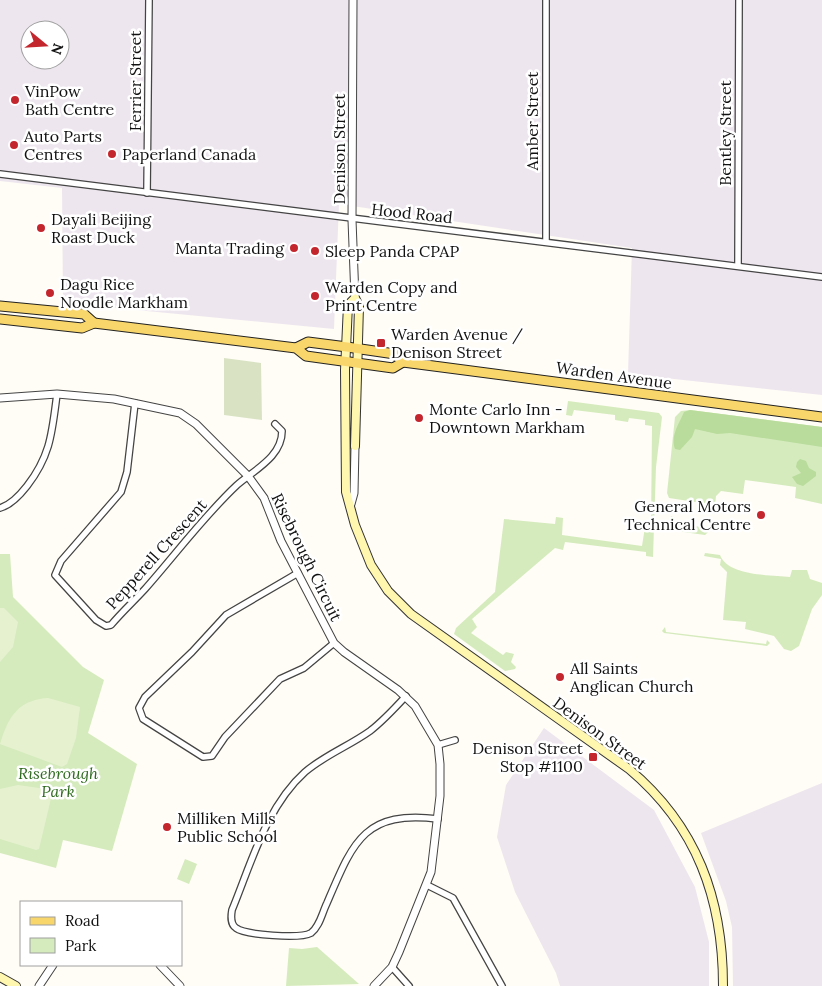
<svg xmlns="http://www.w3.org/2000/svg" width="822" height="986" font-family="Lora,serif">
<rect width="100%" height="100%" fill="#fffdf5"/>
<g fill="#eee6ef" fill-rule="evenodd">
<path d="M0,0H822V395L628,374L632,248L339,204L334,329L63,303L62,188L0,181ZM30,30H60V60H30Z"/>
<path d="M544,728L654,810L695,887L709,942V986H560L556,973L515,892L497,837L506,785Z"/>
<path d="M822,783V986H733L732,927L726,901L701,833Z"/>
</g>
<g fill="#d5ebbd">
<path d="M568,401L659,413L662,417L656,467L653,557L646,556V552L565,542L563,550L555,548L472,619L477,627L471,633L503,655L506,652L514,654L511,662L516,667L515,669L505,671L454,634L456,628L495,592L504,519L555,524L556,517L563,518L562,535L642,546L645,527H651L652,426L645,425V420L629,418L628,422L615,420V415L574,410L572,416L566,415Z"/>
<path d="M690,410L822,427V504L795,498L796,487L745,480L743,494L721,491L716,496L715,505L669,498L667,493L675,417L681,411Z"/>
<path d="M671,516L675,518V524L712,528L705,535L669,530Z"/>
<path d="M705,553L720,555C728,576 770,575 790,577L792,570H807L810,579L822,583V595L812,609L799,646L791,651L784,649L774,636L745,629L746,622L723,620L727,572L720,565L721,559L704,556Z"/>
<path d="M0,554H10L13,597L83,667L104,680L88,733L137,764L112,851L63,840L56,868L0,853Z"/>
<path d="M665,627L666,632L766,644L767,640L770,643L767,646L664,633L662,631Z"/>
<path d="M185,859L197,864L189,884L177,879Z"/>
<path d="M317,947L359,984L286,986L289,948L302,949Z"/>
</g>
<g fill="#b9dc9c">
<path d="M690,410L822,427V447L730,433L717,434L695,429L692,437L680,450L675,449C670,436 679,424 684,412Z"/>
<path d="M800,459L806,461L809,468L816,472V476L803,486L797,484L792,477L801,473L796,467L797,462Z"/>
</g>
<path fill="#d9e3c4" d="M224,358L261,363L262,420L224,415Z"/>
<g fill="#e6f2cf">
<path d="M0,608H4L18,622L13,647L0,662Z"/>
<path d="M48,698L80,707L76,738L67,764L62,767L0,744C8,717 18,700 48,698Z"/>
<path d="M18,785L53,790L39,849L36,850L0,839V789Z"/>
</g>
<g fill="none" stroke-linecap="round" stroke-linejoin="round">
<g stroke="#444" stroke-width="8">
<g id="minor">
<path d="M0,174L822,277"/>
<path d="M147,193L149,0"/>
<path d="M546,242V0"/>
<path d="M738,265L739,0"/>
<path d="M135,403L127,472L121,492L61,561L55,575L96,620L106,626L111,625C122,612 134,601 145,589C176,554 203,517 237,485C254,470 282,457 282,431L275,424"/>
<path d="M0,508C11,505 20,495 27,486C51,455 52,432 57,394"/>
<path d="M298,573L226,615L192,652L145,697L139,708L143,719L203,757L212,756L225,737L280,679L304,668L334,643"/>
<path d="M406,696C395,708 383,721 370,731C349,746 325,755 305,772C266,807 251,864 232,910C231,916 230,924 236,928C245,935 300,939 311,933C320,926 322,913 327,903C353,842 364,810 438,819"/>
<path d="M438,745L455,740"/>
<path d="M427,885L453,898L502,986"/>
<path d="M392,967L409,986"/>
</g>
</g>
<g stroke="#444" stroke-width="9">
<g id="tertiary">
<path d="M353,0L352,220L355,298"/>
<path d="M0,398L57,394L114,399L180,413L196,424L248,476L264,498L281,541L334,643L344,652L398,690L415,706L438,745L440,764V796L431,872L399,952L392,967L374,986"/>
<path d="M351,504L354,493L355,446"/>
<path d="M160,965L180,986"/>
<path d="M39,986L53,965"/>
</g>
</g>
<g stroke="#333" stroke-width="10">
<g id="secondary">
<path d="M355,446L359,306L355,298L348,305L345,370L346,492L355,525L371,565L388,591L411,614L629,769C697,826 723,899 723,986"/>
<path d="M0,977L16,986"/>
</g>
</g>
<g stroke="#222" stroke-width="11">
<g id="primary">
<path d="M0,306L84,314L94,323"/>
<path d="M0,319L82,328L94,323L296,348L306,356L393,368L403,362"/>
<path d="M296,348L308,342L347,347L395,354L403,362L822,417"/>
</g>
</g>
<use href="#minor" stroke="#fff" stroke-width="5.5"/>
<use href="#tertiary" stroke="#fff" stroke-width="7"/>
<use href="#secondary" stroke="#fff6b0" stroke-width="8"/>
<use href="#primary" stroke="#f9d66b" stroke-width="9"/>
</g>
<g fill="#c4262e" stroke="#fff" stroke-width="2">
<circle cx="15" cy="100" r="5"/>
<circle cx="14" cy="145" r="5"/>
<circle cx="112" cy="154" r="5"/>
<circle cx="41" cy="228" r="5"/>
<circle cx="294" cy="248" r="5"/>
<circle cx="315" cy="251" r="5"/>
<circle cx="50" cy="293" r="5"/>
<circle cx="315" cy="296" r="5"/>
<rect x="376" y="338" width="10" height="10" rx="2.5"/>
<circle cx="419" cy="418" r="5"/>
<circle cx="761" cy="515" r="5"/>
<circle cx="560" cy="677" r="5"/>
<rect x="588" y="752" width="10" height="10" rx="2.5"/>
<circle cx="167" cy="827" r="5"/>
</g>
<g text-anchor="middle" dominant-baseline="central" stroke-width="5" stroke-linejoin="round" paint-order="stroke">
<g font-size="16" fill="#111" stroke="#fff">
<text transform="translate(135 81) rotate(-90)">Ferrier Street</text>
<text transform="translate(532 121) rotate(-90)">Amber Street</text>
<text transform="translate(725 133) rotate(-90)">Bentley Street</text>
<text transform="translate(339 149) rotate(-90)">Denison Street</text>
<text transform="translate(412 213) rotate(6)">Hood Road</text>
<text transform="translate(614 375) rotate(8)">Warden Avenue</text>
<text transform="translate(156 554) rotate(-48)">Pepperell Crescent</text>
<text transform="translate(307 557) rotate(64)">Risebrough Circuit</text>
<text transform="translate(600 733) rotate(36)">Denison Street</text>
</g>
<g font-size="16" fill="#111" stroke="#fff" text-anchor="start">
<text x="25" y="91">VinPow<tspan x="25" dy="18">Bath Centre</tspan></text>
<text x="24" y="136">Auto Parts<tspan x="24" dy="18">Centres</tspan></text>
<text x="122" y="154">Paperland Canada</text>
<text x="51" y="219">Dayali Beijing<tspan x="51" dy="18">Roast Duck</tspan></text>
<text x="284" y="248" text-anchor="end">Manta Trading</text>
<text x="325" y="251">Sleep Panda CPAP</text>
<text x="60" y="284">Dagu Rice<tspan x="60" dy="18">Noodle Markham</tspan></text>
<text x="325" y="287">Warden Copy and<tspan x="325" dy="18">Print Centre</tspan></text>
<text x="391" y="334">Warden Avenue /<tspan x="391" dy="18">Denison Street</tspan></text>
<text x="429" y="409">Monte Carlo Inn -<tspan x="429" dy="18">Downtown Markham</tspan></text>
<text x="751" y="506" text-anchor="end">General Motors<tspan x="751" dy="18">Technical Centre</tspan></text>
<text x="570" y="668">All Saints<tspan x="570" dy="18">Anglican Church</tspan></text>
<text x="583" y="748" text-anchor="end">Denison Street<tspan x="583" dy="18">Stop #1100</tspan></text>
<text x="177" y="818">Milliken Mills<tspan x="177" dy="18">Public School</tspan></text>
</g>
<g font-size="16" font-style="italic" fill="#2f6b1f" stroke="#fff">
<text x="58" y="773">Risebrough<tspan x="58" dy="18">Park</tspan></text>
</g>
</g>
<rect x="20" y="901" width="162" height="65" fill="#ffffff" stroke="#a0a0a0"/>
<rect x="30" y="917" width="25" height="8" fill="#f9d66b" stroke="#a0a0a0"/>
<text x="65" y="926" font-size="15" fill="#111111">Road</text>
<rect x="30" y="938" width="25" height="15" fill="#d5ebbd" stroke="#a0a0a0"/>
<text x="65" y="951" font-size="15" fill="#111111">Park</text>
<g transform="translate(45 45) rotate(108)"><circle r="24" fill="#ffffff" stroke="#a0a0a0"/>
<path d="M0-4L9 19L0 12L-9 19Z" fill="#c4262e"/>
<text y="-8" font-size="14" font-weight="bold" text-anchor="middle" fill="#111111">N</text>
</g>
</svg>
